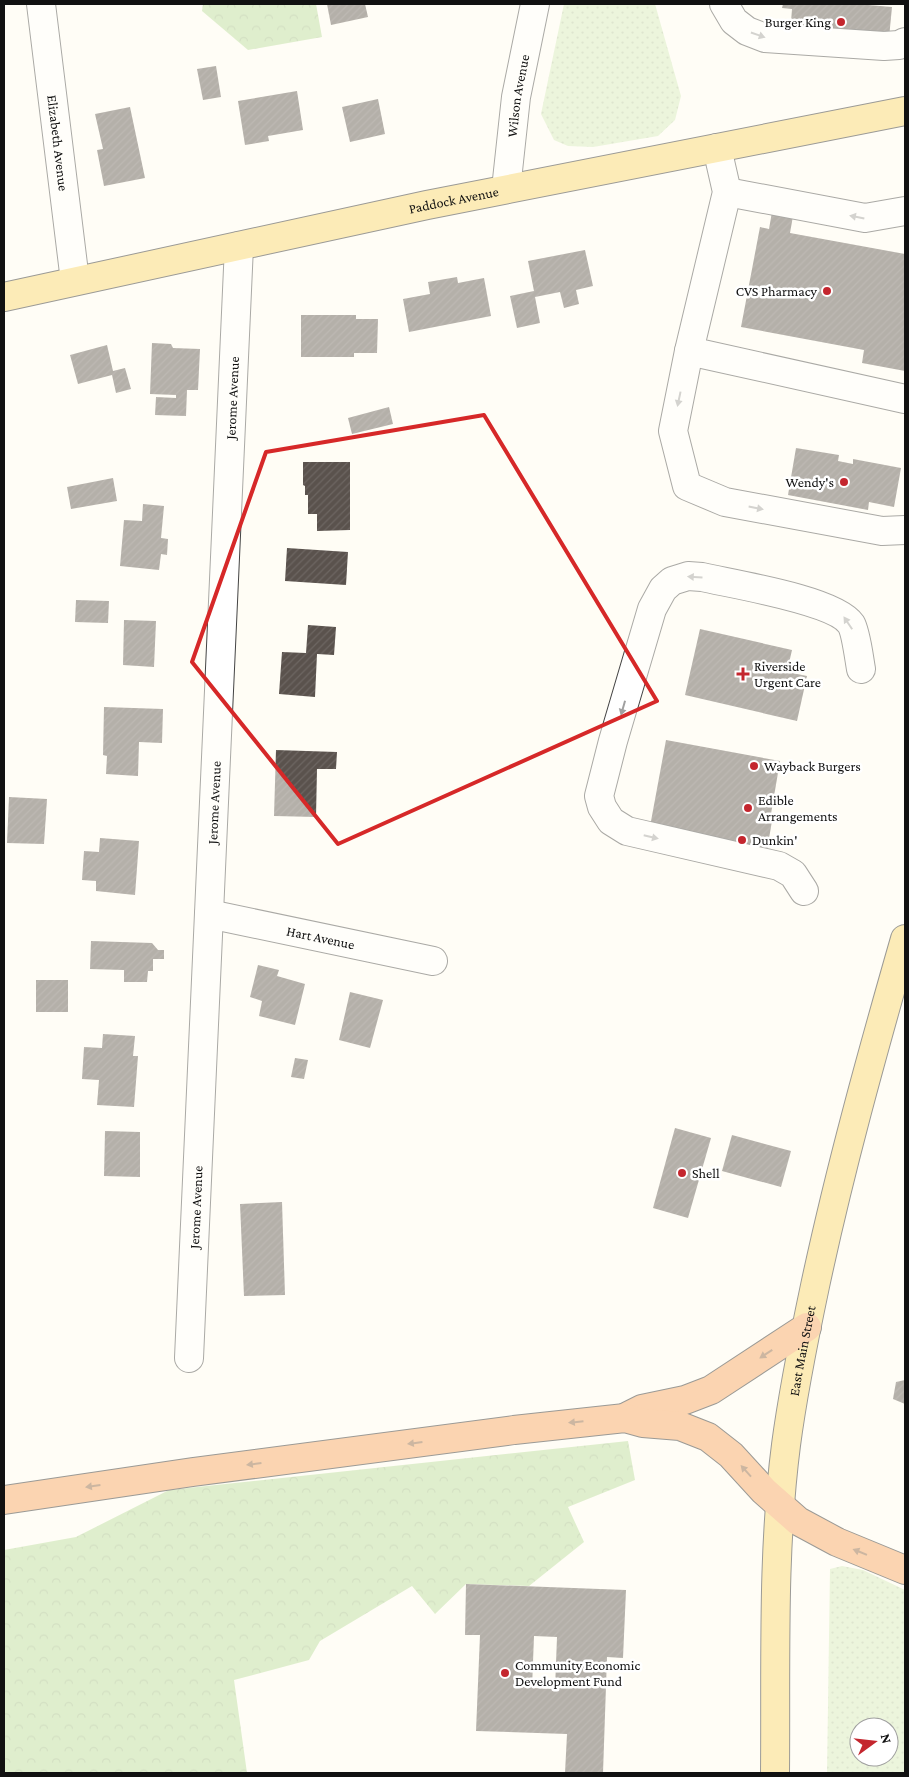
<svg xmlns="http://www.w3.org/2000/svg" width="909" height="1777" font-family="'Crimson Pro',serif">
<defs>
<pattern id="grass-dots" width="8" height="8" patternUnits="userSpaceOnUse" patternTransform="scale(1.25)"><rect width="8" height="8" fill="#d5ebbd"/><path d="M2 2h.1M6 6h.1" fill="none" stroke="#b6c8a1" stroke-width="1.8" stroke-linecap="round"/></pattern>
<pattern id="forest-crowns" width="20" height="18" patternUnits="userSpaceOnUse" patternTransform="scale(1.25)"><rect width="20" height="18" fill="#b9dc9c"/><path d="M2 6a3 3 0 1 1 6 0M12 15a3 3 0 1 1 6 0" fill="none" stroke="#9ebc85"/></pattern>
<pattern id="building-hatch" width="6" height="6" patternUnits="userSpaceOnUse" patternTransform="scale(1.25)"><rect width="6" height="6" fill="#5a524d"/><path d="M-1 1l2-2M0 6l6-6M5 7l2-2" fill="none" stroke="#6d6662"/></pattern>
</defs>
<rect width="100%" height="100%" fill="#fffdf5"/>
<g fill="url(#grass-dots)" fill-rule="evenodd">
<path d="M564,4H655L681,96L675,120L658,136L593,147L568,146L554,140L541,114Z"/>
<path d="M842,1566L863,1570L905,1590V1773H827L830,1569ZM859,1727H889V1757H859Z"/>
</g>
<g fill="url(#forest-crowns)">
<path d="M203,4H316L322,37L248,50L202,11Z"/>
<path d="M628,1441L635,1480L568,1507L584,1542L529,1586L466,1584L435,1614L412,1586L320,1641L309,1660L234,1680L247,1773H4V1550L76,1537L169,1490Z"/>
</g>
<g fill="url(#building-hatch)" fill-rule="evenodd">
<path d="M327,4H365L368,17L331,25Z"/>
<path d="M783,4H856L892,7L889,38L790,35L792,9L782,8Z"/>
<path d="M216,66L221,97L203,100L197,69Z"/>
<path d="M297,91L303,130L268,136L269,141L245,145L238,101Z"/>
<path d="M378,99L385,134L350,142L342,107Z"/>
<path d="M130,107L145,178L104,186L97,150L103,149L95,114Z"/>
<path d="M772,212L793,216L790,233L905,254V371L862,363L864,350L741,327L760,227L769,229Z"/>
<path d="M585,250L593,286L576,290L579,304L564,308L560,292L535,297L540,323L517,328L510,296L534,291L528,261Z"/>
<path d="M457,277L458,283L484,278L491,316L409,332L403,299L430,294L428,282Z"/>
<path d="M301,315H356V319H378L377,353H354V357H301Z"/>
<path d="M152,343L171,344L173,348L200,349L198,390H187L186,416L155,415L156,397L176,398V395L150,394Z"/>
<path d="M107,345L113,371L125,368L131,389L116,393L112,375L78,384L70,355Z"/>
<path d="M389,407L393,424L352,434L348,418Z"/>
<path d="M796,448L839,455L838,461L853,464V459L901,468L894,507L869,502L868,510L788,495Z"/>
<path d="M303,462H350V530L317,531V514H308V495H305V486L303,485Z"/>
<path d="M113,478L117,501L71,509L67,487Z"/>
<path d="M143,504L164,506L161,538L168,539L167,555L161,554L159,570L120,566L124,520L142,521Z"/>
<path d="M287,548L348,552L346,585L285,581Z"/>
<path d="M76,600L109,601L108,623L75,622Z"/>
<path d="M124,620L156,621L154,667L123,665Z"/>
<path d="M308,625L336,627L334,655L317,654L315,697L279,694L282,652L306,653Z"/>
<path d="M700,629L792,650L787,672L807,676L797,721L685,695Z"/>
<path d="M104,707L163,709L162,743L139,742L138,776L106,774L107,756L103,755Z"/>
<path d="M666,740L780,761L771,814L773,815L765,862L649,832Z"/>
<path d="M276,750L337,752L336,769H317L316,817L274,816Z"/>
<path d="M9,797L47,799L44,844L7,843Z"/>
<path d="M100,838L139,841L135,895L96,891V881L82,880L84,851L99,852Z"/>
<path d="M91,941L152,943L158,950H164V959H153V971H148L147,982H124V970L90,969Z"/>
<path d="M258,965L279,970L277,976L305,984L295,1025L259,1016L262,1001L250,997Z"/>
<rect x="36" y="980" width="32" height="32"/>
<path d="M350,992L383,1000L370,1048L339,1040Z"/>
<path d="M103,1034L135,1036L133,1056H138L134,1107L97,1105L99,1080L82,1079L84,1047L102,1048Z"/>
<path d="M295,1058L308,1060L304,1079L291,1077Z"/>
<path d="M675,1128L711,1138L688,1218L653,1208Z"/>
<path d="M105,1131L140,1132V1177L104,1176Z"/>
<path d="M732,1135L791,1151L781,1187L722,1171Z"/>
<path d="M282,1202L285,1295L244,1296L240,1204Z"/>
<path d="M905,1380V1404L893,1399L896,1382Z"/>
<path d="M466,1584L626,1590L623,1658L607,1657L603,1773H565L567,1734L476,1731L480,1635H465ZM534,1636L557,1637L555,1689L532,1688Z"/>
</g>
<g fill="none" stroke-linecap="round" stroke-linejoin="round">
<g stroke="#444" stroke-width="30">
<g id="minor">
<path id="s1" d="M41,4L75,281"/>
<path d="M724,4L734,21L747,31L765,38L884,46L899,45L905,42"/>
<path d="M717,148L727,192L689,351L905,399"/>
<path id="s2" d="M506,189L516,97L535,4"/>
<path d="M727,192L865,218L905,211"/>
<path d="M689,351L673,431L687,486L725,502L882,531L905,530"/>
<path d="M804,891L793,874L779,866L627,831L611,821L602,807L599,796L613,741L652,609L663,589L672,581L688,576L702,577C732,584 835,600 851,624C856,632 859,658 861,669"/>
<path id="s3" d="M209,914L433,961"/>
<path id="s4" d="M189,1358L239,246"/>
</g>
</g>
<g stroke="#222" stroke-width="30">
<g id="major">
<path id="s5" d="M4,297L427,205L905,111"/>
<path id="s6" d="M775,1773C776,1664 772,1554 786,1445C793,1392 804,1338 815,1286C840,1169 872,1054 905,939"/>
</g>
</g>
<g stroke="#222" stroke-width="30">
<g id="highway">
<path d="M628,1416L642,1409L685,1400L711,1390L807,1327"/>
<path d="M4,1500L193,1472L514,1430L625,1418L643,1423L680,1426L708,1437L731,1455L764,1491L798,1521L837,1542L905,1570"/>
</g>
</g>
<use href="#minor" stroke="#fff" stroke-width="28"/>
<use href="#major" stroke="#f9d66b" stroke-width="28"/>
<use href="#highway" stroke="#f5a25d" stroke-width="28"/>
</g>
<defs><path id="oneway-solid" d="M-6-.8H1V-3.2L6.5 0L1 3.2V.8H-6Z" transform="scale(1.25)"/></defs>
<g fill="#a0a0a0">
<use href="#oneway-solid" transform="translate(758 35) rotate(19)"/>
<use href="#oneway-solid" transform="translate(857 217) rotate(-169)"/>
<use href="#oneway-solid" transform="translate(679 399) rotate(102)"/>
<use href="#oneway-solid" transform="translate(756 508) rotate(11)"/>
<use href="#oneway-solid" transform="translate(695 577) rotate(-177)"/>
<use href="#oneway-solid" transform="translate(848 623) rotate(-124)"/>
<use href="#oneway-solid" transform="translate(623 708) rotate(106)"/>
<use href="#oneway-solid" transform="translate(651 837) rotate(13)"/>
</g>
<g fill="#8e613b">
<use href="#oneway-solid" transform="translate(766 1354) rotate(147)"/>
<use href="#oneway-solid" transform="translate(576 1422) rotate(174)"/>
<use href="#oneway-solid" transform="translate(415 1443) rotate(173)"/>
<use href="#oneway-solid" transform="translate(254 1464) rotate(173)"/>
<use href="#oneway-solid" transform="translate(746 1471) rotate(-132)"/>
<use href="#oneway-solid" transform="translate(93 1486) rotate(172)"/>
<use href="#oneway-solid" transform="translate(860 1552) rotate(-158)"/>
</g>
<path d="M0 0H909V1777H0ZM484,415L657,701L338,844L192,662L266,452Z" fill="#fffdf5" fill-opacity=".55" fill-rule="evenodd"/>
<path fill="none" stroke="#d62828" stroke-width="4" stroke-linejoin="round" d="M484,415L657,701L338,844L192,662L266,452Z"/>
<g fill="#c4262e" stroke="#fff" stroke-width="2">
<circle cx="841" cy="22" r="5"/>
<circle cx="827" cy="291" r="5"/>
<circle cx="844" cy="482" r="5"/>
<path d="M740.5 666.5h5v5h5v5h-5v5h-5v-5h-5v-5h5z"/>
<circle cx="754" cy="766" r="5"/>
<circle cx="748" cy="808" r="5"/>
<circle cx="742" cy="840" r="5"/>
<circle cx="682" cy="1173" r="5"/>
<circle cx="505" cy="1673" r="5"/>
</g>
<g text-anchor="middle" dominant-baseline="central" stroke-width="5" stroke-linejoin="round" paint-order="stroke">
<g font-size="14" fill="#111" stroke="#fff" text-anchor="start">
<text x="831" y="22" text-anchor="end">Burger King</text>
<text x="817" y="291" text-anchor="end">CVS Pharmacy</text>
<text x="834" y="482" text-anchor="end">Wendy's</text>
<text x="754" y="666">Riverside<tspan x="754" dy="16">Urgent Care</tspan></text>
<text x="764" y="766">Wayback Burgers</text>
<text x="758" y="800">Edible<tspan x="758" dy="16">Arrangements</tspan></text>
<text x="752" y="840">Dunkin'</text>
<text x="692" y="1173">Shell</text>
<text x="515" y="1665">Community Economic<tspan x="515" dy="16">Development Fund</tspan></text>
</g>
<g font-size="14" fill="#111" stroke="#fff">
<text stroke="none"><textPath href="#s2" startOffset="94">Wilson Avenue</textPath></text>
<text stroke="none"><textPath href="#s1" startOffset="140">Elizabeth Avenue</textPath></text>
<text stroke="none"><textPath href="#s5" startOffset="460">Paddock Avenue</textPath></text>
<text stroke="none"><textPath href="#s4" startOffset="961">Jerome Avenue</textPath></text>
<text stroke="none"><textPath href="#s4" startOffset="556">Jerome Avenue</textPath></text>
<text stroke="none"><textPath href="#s3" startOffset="114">Hart Avenue</textPath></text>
<text stroke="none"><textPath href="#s4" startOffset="151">Jerome Avenue</textPath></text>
<text stroke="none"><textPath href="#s6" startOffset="424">East Main Street</textPath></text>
</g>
</g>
<rect width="909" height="1777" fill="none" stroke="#111111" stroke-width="10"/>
<g transform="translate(874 1742) rotate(75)"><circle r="24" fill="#ffffff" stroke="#a0a0a0"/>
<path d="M0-4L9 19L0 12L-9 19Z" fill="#c4262e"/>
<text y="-8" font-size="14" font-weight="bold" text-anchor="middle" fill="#111111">N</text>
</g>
</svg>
